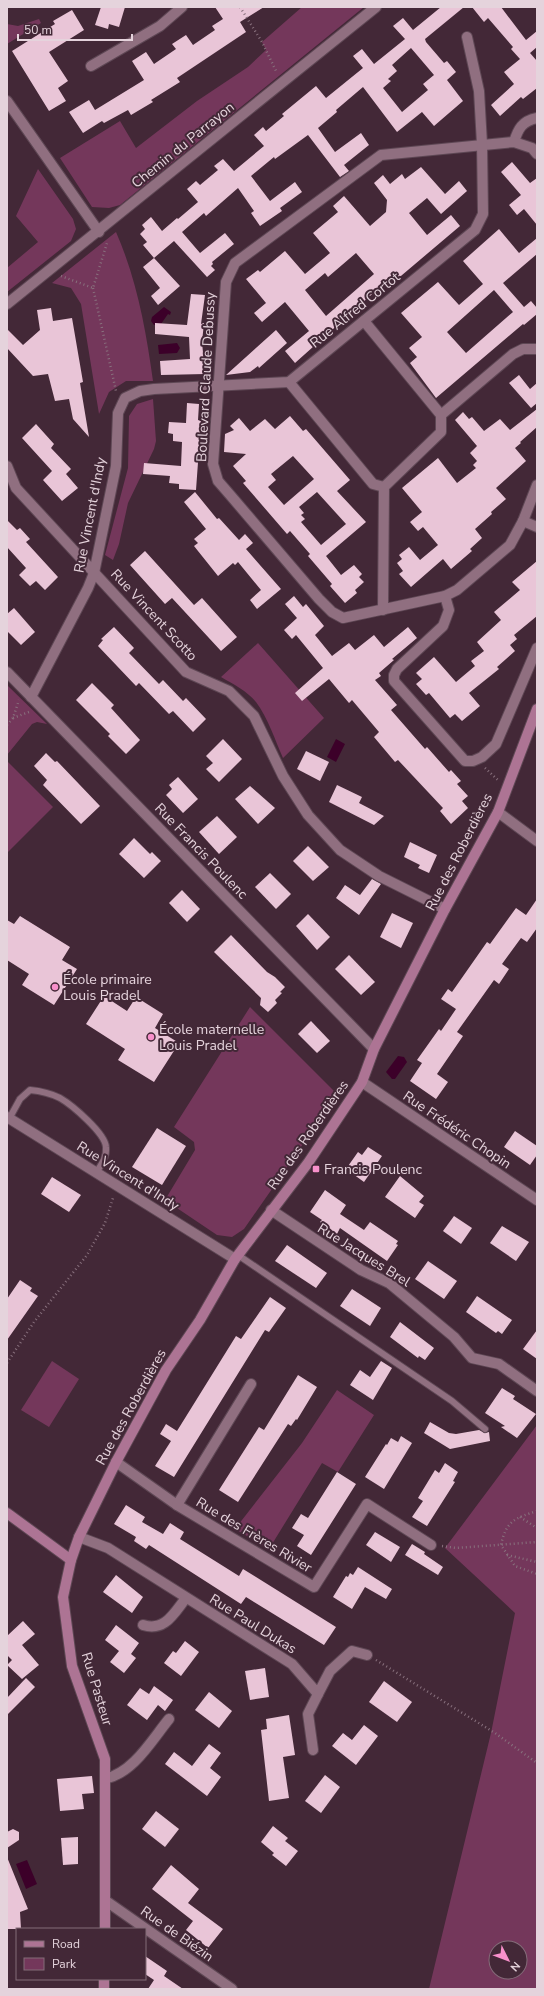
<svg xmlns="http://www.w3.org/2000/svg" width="544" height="1996" font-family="'Nunito Sans',sans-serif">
<rect width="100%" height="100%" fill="#432837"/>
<g fill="#74375b" fill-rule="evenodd">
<path d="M302,7H364L120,205L109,208L92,207L60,158L120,121L136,148L197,101L248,67L266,50L262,42Z"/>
<path d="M39,19L41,23L7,44V24L18,26Z"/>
<path d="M38,169L73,219L76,229L71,241L7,292V268L38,242L16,216Z"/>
<path d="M116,232C137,280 146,330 153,381H126L109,392L99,414L81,304L71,288L52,283Z"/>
<path d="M153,399L156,441L154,449L128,503L119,544L113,560L105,555L128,468L129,416L137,404Z"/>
<path d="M258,643L324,718L283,758C275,740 268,718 256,702C247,691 233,684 221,677Z"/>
<path d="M8,686L47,724L37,722L32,724L7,755Z"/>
<path d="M7,761L53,807L7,853Z"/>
<path d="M250,1007L336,1093L297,1153L244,1229L232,1237L217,1235L165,1200L195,1150L194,1142L174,1127Z"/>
<path d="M52,1361L79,1379L49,1427L21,1410Z"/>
<path d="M337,1390L374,1415L338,1472L322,1463L269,1549L235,1529L302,1443Z"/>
<path d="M537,1425V1989H429L491,1733L515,1613L445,1548ZM496,1948H520V1972H496Z"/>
</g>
<g fill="#3c0029">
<path d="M164,307L171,312L170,315L168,314L161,324L154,325L151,321L152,317Z"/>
<path d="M177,343L180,348L177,353L159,354L158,345Z"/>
<path d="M336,739L345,744L336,762L327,757Z"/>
<path d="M398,1056L404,1057L407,1062L395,1079H392L386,1072Z"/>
<path d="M27,1860L37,1884L26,1889L16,1864Z"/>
</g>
<g fill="#e9c5d7" fill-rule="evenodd">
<path d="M101,7H125L119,27L109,24L108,29L95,25Z"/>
<path d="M215,7H264L240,22L246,32L177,78L180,82L151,100L153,102L131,115L128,110L104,123L102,121L83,133L69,112L89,100L95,110L144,80L132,61L146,52L154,64L176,49L172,44L186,35L193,45L215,30L212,26L223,19Z"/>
<path d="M441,7H464L425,39L426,42L444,63L447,61L456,72L447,80L463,101L434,126L422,112L397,132L363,87L336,110L337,112L318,128L335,152L361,133L369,145L344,165L349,171L340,177L308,135L275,159L274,157L251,176L270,201L295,182L302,192L280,208L282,211L260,226L251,213L254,211L238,188L206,216L204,213L182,232L200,253L225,233L234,244L212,262L213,264L211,266L215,270L207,277L174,241L154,258L143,245L147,242L140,234L145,229L142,225L151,217L162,231L177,218L178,219L198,202L187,189L196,181L200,185L218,170L214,166L223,159L234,171L264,146L254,135L263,127L266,131L284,116L282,114L316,86L326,98L363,68L353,56L362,49L374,64L405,39L393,26L403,18L413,30ZM411,48L434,75L423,84L428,90L402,112L383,88L391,81L388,79L397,71L392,65Z"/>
<path d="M472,7H501L526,40L537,31V47L530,53L537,61V88L523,99L521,97L500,116L491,105L514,84L504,72L520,59L511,49L513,47L488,18L484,22Z"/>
<path d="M72,10L84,30L49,52L68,81L58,88L66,101L49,111L12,51L55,24L53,21Z"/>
<path d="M512,162L530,183L537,178V225L524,209L517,215L509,205L521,195L501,172Z"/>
<path d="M421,167L445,194L459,181L467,191L441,214L427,198L409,213L427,235L451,215L460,226L395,281L393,280L382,289L380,287L295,363L285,351L309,331L285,302L262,322L254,313L266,303L246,279L258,270L260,272L285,251L305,274L330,253L313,233L338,212L333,206L344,196L370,226L386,212L387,200L374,183L383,175L390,184L402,174L405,179ZM356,253L374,274L326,316L305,290L325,273L328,277Z"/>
<path d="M499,229L519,253L537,238V254L503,283L524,307L531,301L537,308V314L524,325L523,324L436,398L410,363L417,357L409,348L422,337L401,313L438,282L459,305L483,284L463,261ZM494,290L513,312L466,353L447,332Z"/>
<path d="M154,258L180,286L158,305L151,296L160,288L143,267Z"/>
<path d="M191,294L205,295L201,324L204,323L202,342L205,374L161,375L160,361L190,359L189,337L155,334V323L187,325Z"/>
<path d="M51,308L53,321L72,318L83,382L80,383L89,437L73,419L69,399L55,401L48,374L33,376L7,348V329L23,345L40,330L37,310Z"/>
<path d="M276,330L287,343L259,368L258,366L250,372L226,375Z"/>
<path d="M519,375L530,389L537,383V403L531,408L509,383Z"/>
<path d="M187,403L199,404L198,420L201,421L196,490L179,489V484L169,483L170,476L143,474L144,463L181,466L182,442L173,441V434L168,433L169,422L186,423Z"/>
<path d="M537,409V427L520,442L521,443L515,448L526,461L496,488L506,499L491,512L492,514L475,529L482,538L470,549L472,551L451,569L443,559L411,587L399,574L403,571L397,563L402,559L399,555L409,547L420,560L438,545L423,527L418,531L410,522L422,512L402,488L438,458L457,483L476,468L473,465L477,461L470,453L477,446L455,420L463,412L469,419L472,417L484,431L500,419L510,430Z"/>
<path d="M290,416L303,431L306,429L350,480L337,491L366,522L326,556L341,575L354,565L362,574L359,577L364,582L355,590L357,593L345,603L330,586L332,584L308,556L310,554L290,531L287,534L243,483L246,481L233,466L246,454L224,452L225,434L234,430L230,426L239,418L250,431L265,419L275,429ZM293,456L314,479L284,505L268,487L276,480L271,474ZM317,492L346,524L321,545L301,522L305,519L301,515L304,513L299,507Z"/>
<path d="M36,424L54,444L51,448L71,469L66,474L78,488L62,501L43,480L52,471L22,438Z"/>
<path d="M195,492L217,519L219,518L239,540L245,534L253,543L246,549L281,589L257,609L250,600L261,590L238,562L235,565L233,563L218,576L194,546L198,543L194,539L206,529L184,502Z"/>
<path d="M7,520L17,530L20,528L30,539L26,542L58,577L45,590L36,581L30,586L19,575L26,568L7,547Z"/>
<path d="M145,551L194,605L202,598L237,637L221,651L172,598L165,604L130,565Z"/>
<path d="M537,561V616L514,635L517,639L510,645L515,651L497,667L499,669L469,693L480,706L462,721L455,714L450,718L429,693L426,695L416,684L422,679L416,673L434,657L456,682L475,666L471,661L484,651L477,642L501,620L494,612L520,590L512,582Z"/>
<path d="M294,596L303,607L306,604L324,626L315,635L332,656L349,643L355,650L374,635L384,647L408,627L417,638L392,659L394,660L379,673L381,676L375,680L397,705L391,710L425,749L427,747L449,772L451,770L461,781L457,784L468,796L462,801L468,808L451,824L440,811L443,808L398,760L395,762L374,737L379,732L352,700L349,703L329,679L302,701L295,693L323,668L296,635L292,639L284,630L297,618L285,604Z"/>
<path d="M14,608L35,632L21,645L7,631V614Z"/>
<path d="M114,627L134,648L129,653L159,684L163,680L183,701L186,698L206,719L193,732L173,711L169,714L139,683L136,686L98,646L103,640L101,639Z"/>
<path d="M92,683L114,705L111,708L140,740L126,754L108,736L110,734L76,700Z"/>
<path d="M223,739L242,759L219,782L206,769L213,763L206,756Z"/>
<path d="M306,751L329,762L320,781L297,769Z"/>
<path d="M46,753L55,762L57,761L100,806L81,824L43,785L47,780L34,766Z"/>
<path d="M178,777L198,799L183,813L166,795L172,789L169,785Z"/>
<path d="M337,785L362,797L359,803L384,816L374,825L329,802Z"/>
<path d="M250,786L275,808L258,824L235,799Z"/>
<path d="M217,816L237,837L219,854L199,832Z"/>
<path d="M134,838L150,854L152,852L161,861L144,878L119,854Z"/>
<path d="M410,842L437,855L429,873L418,868L420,865L404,857Z"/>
<path d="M308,846L329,867L313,881L293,861Z"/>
<path d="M270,873L291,894L276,909L255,887Z"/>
<path d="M372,879L381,884L359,915L336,898L345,885L360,895Z"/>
<path d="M182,890L200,909L187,922L169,903Z"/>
<path d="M537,899V928L527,942L521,938L502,964L509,969L499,984L494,980L457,1032L463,1036L437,1074L448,1082L436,1099L410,1081L422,1063L417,1060L439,1029L441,1031L456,1009L441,999L448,989L452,992L487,942L490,944L516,908L526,915Z"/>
<path d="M392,913L413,923L401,948L380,937Z"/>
<path d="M308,914L330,937L317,950L296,926Z"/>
<path d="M20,916L70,947L62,960L77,969L54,1005L22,985L29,974L7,960V920L14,924Z"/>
<path d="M231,935L267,972L275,977L285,987L280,992L282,993L275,1000L277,1003L268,1012L260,1005L261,998L214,952Z"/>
<path d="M349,955L375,982L361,995L335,969Z"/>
<path d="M104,996L127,1011L136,997L163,1014L155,1028L179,1043L154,1082L118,1060L125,1049L86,1024Z"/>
<path d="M311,1021L330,1041L317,1053L298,1034Z"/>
<path d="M157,1128L186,1146L162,1185L132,1167Z"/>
<path d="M515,1131L537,1146V1155L530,1165L504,1147Z"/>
<path d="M368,1147L382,1156L364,1182L346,1169L358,1152L362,1155Z"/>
<path d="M400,1176L424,1196L419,1202L424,1205L415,1218L385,1197Z"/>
<path d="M52,1177L81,1195L69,1212L41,1194Z"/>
<path d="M325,1190L346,1205L340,1214L364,1230L370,1222L398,1241L396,1244L398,1245L387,1261L340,1228L337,1234L320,1222L322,1220L310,1212Z"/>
<path d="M454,1216L472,1228L461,1244L443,1231Z"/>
<path d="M502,1226L529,1242L516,1261L490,1243Z"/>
<path d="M287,1245L327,1273L316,1288L275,1261Z"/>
<path d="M428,1261L457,1281L444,1299L415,1279Z"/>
<path d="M20,1280L32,1288L30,1291L38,1296L7,1340V1299Z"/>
<path d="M352,1289L381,1308L370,1326L340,1306Z"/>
<path d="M477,1296L512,1320L502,1334L498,1331L496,1333L466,1312Z"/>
<path d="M270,1297L286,1308L269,1332L265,1330L174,1477L155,1466L171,1441L160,1434L166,1424L177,1431L236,1336L241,1339Z"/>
<path d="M400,1322L434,1348L425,1360L419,1356L418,1358L390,1337Z"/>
<path d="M537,1330V1359L523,1349Z"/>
<path d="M381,1361L392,1368L373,1400L350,1385L360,1370L370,1377Z"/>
<path d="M298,1375L317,1387L297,1420L296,1419L291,1426L288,1424L238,1502L219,1490L259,1427L264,1430Z"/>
<path d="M502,1388L515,1396L513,1399L536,1414L517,1438L501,1427L505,1426L485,1413Z"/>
<path d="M430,1422L449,1433L456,1434L479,1430L485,1433L489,1432L490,1441L450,1449L424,1433Z"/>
<path d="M401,1436L412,1443L384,1489L365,1477L386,1444L387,1445L391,1438L398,1442Z"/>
<path d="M445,1463L458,1472L453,1481L455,1482L427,1526L412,1517L423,1501L418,1498L435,1470L439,1473Z"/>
<path d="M337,1472L356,1484L311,1555L297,1546L304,1535L292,1528L301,1514L308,1518Z"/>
<path d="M126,1505L145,1517L142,1522L163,1534L170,1523L184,1532L180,1539L239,1576L243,1569L336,1627L324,1645L246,1597L241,1604L149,1545L146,1549L134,1541L136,1537L114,1524Z"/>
<path d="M375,1532L400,1547L391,1562L366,1545Z"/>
<path d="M412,1544L425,1552L424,1554L443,1567L438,1575L405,1555Z"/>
<path d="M358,1567L392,1589L386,1599L365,1587L352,1609L333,1597L346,1576L348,1577L350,1573L353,1575Z"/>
<path d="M116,1575L143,1597L132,1613L103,1592Z"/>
<path d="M23,1621L35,1634L22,1645L39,1665L22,1679L7,1665L12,1660L7,1655V1636Z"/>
<path d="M116,1625L139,1643L131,1654L136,1658L124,1673L110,1662L119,1651L105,1640Z"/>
<path d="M185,1641L199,1652L181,1676L164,1663L173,1651L176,1653Z"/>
<path d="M265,1668L269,1697L250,1700L245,1671Z"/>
<path d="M26,1678L35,1687L7,1715V1698Z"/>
<path d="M384,1681L412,1702L397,1722L369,1702Z"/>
<path d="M154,1686L173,1700L165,1711L158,1705L147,1720L127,1705L140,1688L149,1694Z"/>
<path d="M209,1692L232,1711L219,1728L195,1710Z"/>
<path d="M289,1715L295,1755L283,1757L289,1798L269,1801L261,1730L267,1729L266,1719Z"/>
<path d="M364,1725L378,1736L356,1765L332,1746L343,1733L352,1740Z"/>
<path d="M209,1744L221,1753L210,1768L221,1777L207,1796L165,1764L174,1752L192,1766Z"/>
<path d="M325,1775L340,1787L321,1813L305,1801Z"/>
<path d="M92,1776L94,1793L82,1794L84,1809L60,1811L57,1779Z"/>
<path d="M156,1811L179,1829L165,1847L142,1829Z"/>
<path d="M273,1826L288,1838L285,1841L298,1851L286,1866L272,1855L274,1853L261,1842Z"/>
<path d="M13,1829L19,1832V1840L7,1848V1832Z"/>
<path d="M78,1837V1864L63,1865L61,1838Z"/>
<path d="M7,1857L28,1909L20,1912L21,1929H7Z"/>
<path d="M171,1865L199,1889L188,1903L223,1929L208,1948L186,1930L193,1921L152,1889Z"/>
<path d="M145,1956L167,1971L164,1976L183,1989H148L154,1980L145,1974Z"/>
</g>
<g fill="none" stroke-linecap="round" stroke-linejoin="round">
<g stroke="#5e4754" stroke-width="8">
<g id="lane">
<path d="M9,1119L20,1099L30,1090C41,1091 50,1093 60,1098C72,1105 105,1133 106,1147C107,1157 101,1165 96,1173"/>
<path d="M238,1255L452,1401L485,1429"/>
</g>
</g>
<g stroke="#5e4754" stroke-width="12">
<g id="street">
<path d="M91,66L160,26L182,7"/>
<path d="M7,101L99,232"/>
<path d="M514,142C518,129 522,121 537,118"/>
<path d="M537,154L532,148L514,142L381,155L235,263L226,282L213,464L218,481L231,496L319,599L332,612L343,618L445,596L457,590L510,545L523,521L537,485"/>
<path d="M7,304L376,7"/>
<path d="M364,321L441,415"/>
<path d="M289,382L373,484L384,487"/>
<path d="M7,466L16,488L186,672L229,691L254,716L283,776L308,815L340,850L379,876L445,909"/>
<path d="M523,521L537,527"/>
<path d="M445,596L449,610L443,626L397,669L394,675V681L465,761H473L482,757L496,744L537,648"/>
<path d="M383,610L384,487L441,432V415L513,354L523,349H537"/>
<path d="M7,672L374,1049"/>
<path d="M31,697L88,588L94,573L116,466L118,413L125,398L140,391L154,389L289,382L475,230L483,214L482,144L479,91L467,37"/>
<path d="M498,812L537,841"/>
<path d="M362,1082L537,1200"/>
<path d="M7,1117L235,1259"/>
<path d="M271,1210L361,1270L389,1283L454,1337L472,1358L499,1364L537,1391"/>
<path d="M116,1462L177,1505L314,1587L367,1504L431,1545"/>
<path d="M177,1505L251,1384"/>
<path d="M79,1537L108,1548L292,1664L318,1694L330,1671L352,1651L367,1655"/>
<path d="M143,1625C165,1632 174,1613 186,1598"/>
<path d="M313,1750L308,1714L318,1694"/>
<path d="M105,1779C134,1772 151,1741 169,1719"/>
<path d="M106,1901L232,1989"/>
</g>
</g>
<g stroke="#5e4754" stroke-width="12">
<g id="secondary">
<path d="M7,1513L71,1560"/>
<path d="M105,1929V1759L72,1666L63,1597L71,1560L79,1537L116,1462L166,1370L200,1320L235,1259L308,1163L362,1082L374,1049L445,909L498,812L537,709"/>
<path d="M104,1989V1979"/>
</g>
</g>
<g stroke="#88707d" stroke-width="2.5" stroke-dasharray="1 3" stroke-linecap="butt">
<path d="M240,7L262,42L277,73"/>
<path d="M61,276L93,288L107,243L106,241"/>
<path d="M93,288L116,391"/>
<path d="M13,718L29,712"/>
<path d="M7,725L13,718L19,700"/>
<path d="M485,768L498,780"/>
<path d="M7,1363L34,1322L87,1255L105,1223L113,1198"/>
<path d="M537,1511C515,1518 506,1521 501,1545L515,1566L537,1574"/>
<path d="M520,1517L537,1528"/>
<path d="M442,1546L456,1548L537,1542"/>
<path d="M507,1555L537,1562"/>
<path d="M376,1660L495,1733L537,1763"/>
</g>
<use href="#lane" stroke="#906f80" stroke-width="6"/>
<use href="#street" stroke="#906f80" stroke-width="10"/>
<use href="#secondary" stroke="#ad7494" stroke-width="10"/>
</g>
<g fill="#f890cb" stroke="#432837" stroke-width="1.5">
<circle cx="55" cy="987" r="4"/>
<circle cx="151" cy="1037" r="4"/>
<rect x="312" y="1165" width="8" height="8" rx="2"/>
</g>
<g text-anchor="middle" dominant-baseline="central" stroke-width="4" stroke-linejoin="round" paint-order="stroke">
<g font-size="14" fill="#e5d3dc" stroke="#432837">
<text transform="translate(183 145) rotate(-39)">Chemin du Parrayon</text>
<text transform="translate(355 310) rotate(-39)">Rue Alfred Cortot</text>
<text transform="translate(206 377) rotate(-87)">Boulevard Claude Debussy</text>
<text transform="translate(90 515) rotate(-79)">Rue Vincent d'Indy</text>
<text transform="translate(154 615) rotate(47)">Rue Vincent Scotto</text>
<text transform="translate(201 851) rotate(46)">Rue Francis Poulenc</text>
<text transform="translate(459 852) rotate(-63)">Rue des Roberdières</text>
<text transform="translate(457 1130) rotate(34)">Rue Frédéric Chopin</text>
<text transform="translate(308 1135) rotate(-55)">Rue des Roberdières</text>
<text transform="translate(128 1176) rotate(32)">Rue Vincent d'Indy</text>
<text transform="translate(364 1255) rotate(32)">Rue Jacques Brel</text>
<text transform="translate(131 1407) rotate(-61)">Rue des Roberdières</text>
<text transform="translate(254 1535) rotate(31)">Rue des Frères Rivier</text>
<text transform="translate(253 1624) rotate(32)">Rue Paul Dukas</text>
<text transform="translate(97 1689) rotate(73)">Rue Pasteur</text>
<text transform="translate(177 1934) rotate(35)">Rue de Biézin</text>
</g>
<g font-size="14" fill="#e5d3dc" stroke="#432837" text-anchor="start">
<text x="63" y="979">École primaire<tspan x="63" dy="16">Louis Pradel</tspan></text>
<text x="159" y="1029">École maternelle<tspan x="159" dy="16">Louis Pradel</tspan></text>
<text x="324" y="1169">Francis Poulenc</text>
</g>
</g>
<rect width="544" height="1996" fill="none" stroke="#e5d3dc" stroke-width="16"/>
<rect x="16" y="1928" width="130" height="52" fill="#432837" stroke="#846c79"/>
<rect x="24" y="1941" width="20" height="6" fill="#ad7494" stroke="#846c79"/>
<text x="52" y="1948" font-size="12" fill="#e5d3dc">Road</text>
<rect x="24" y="1958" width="20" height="12" fill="#74375b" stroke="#846c79"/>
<text x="52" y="1968" font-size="12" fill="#e5d3dc">Park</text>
<g transform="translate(508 1960) rotate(132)"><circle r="19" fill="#432837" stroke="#846c79"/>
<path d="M0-3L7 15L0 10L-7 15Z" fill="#f890cb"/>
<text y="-6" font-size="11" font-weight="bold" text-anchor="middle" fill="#e5d3dc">N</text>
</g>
<path d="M18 34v6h114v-6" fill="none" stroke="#e5d3dc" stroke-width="2"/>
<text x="24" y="34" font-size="12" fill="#e5d3dc" stroke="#432837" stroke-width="3" paint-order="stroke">50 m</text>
</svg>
